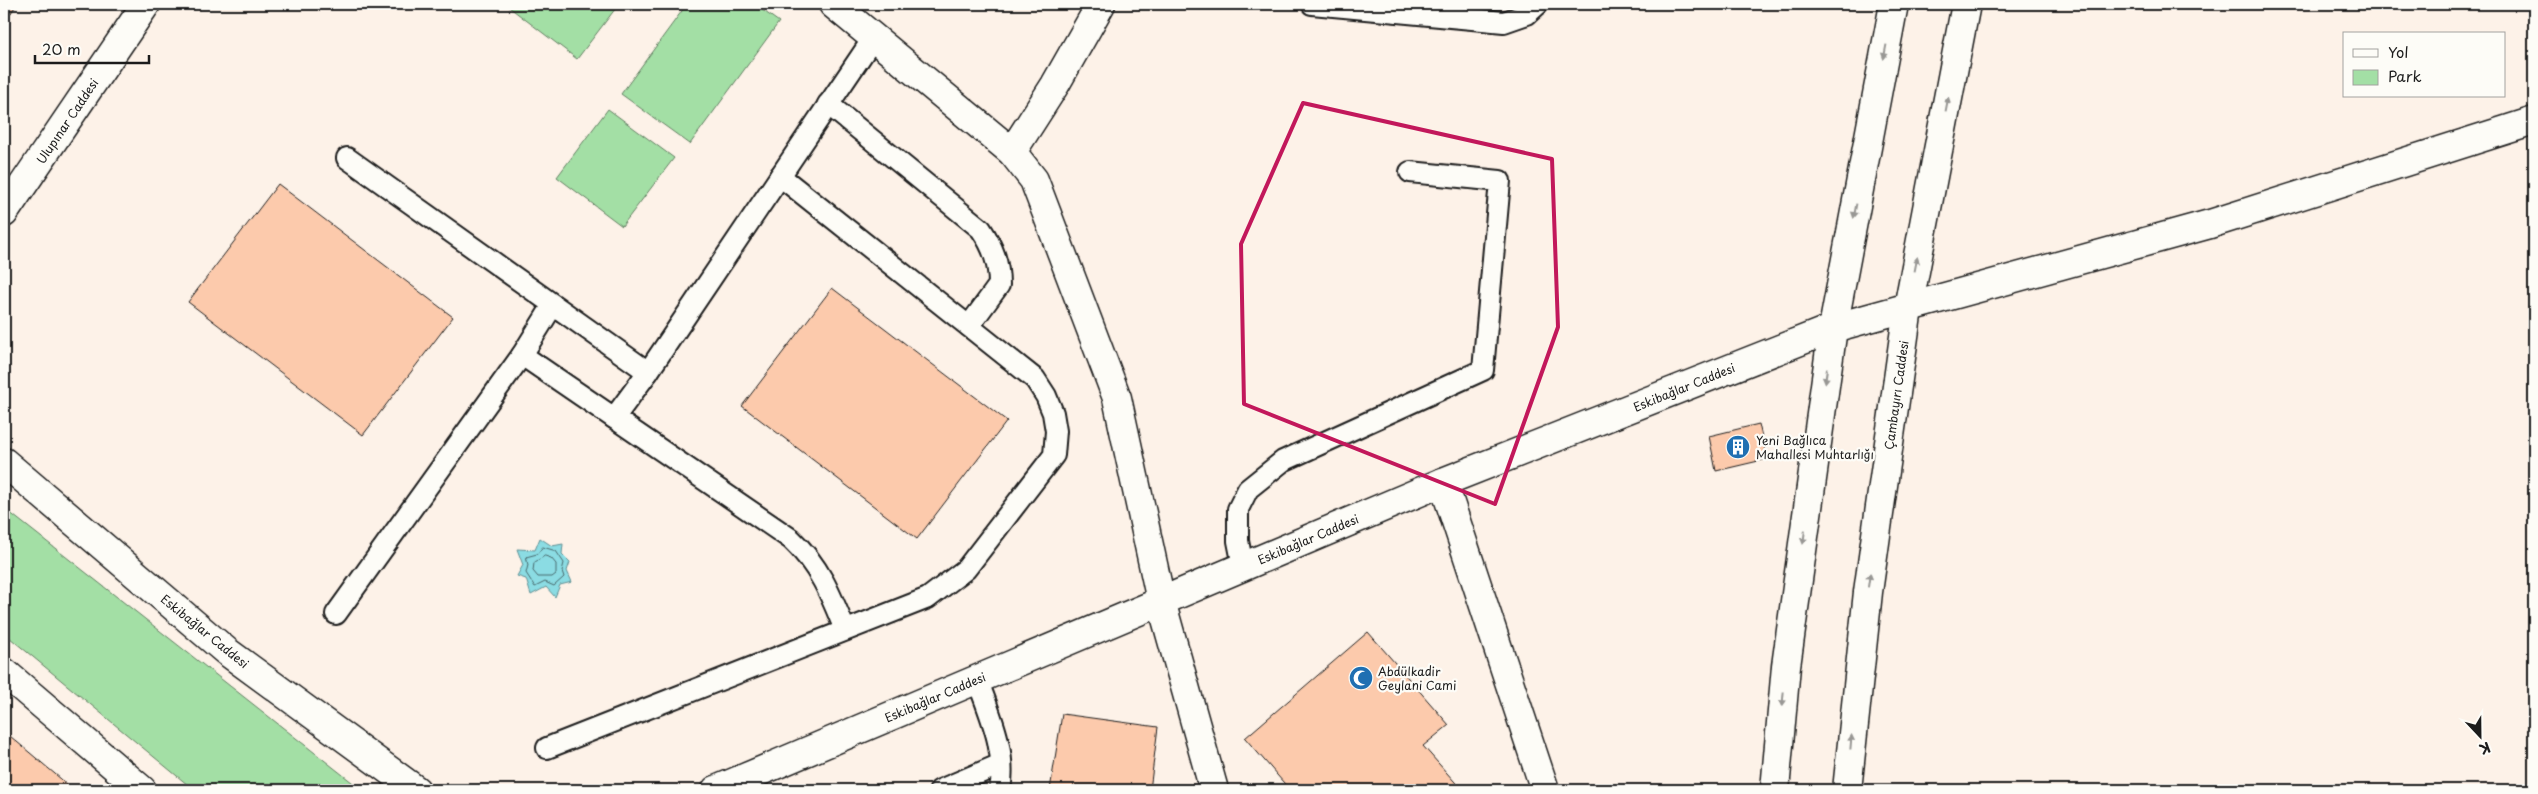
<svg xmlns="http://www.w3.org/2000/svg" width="2538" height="794" font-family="'Playpen Sans',sans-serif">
<rect width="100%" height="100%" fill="#fdf2e8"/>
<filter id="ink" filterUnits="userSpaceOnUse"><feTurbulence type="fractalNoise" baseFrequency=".02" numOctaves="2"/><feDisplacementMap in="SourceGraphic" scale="10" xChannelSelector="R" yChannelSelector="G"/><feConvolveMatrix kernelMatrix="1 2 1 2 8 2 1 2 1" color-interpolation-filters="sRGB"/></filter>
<g filter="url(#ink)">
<g fill="#a3dfa5" stroke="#607e60">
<path d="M505,4H619L577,59Z"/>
<path d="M687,4H754L779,22L690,144L621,94Z"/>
<path d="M608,109L674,158L622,226L557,177Z"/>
<path d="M4,508L362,790H194L4,633Z"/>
</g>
<path fill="#8bdce3" stroke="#5f8f93" d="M540,538L552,546L563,544L562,554L570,562L567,571L572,582L560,585L555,597L546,587L531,595L526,579L517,576L523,565L517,549L535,550Z"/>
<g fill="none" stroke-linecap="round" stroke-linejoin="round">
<g stroke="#48696c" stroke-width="1">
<path d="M543,547L556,551L564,563L562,571L564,577L554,586L545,582L535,587L526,573L528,565L526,557L537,554Z"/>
<path d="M545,556L551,558L556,564V574L552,577H538L533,571L534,563Z"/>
</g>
</g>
<g fill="#fccaac" stroke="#1c1c1c">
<path d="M4,4H17L4,23Z"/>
<path d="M278,184L453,317L363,435L188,302Z"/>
<path d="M832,288L1007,421L917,539L742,406Z"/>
<path d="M1759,424L1767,459L1716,471L1709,436Z"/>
<path d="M1368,632L1449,725L1423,746L1462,790H1290L1245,738Z"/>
<path d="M1062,714L1158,727L1150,790H1050Z"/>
<path d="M4,731L74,790H4Z"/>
</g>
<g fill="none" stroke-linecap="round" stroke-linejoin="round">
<g stroke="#1c1c1c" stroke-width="24">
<g id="lane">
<path d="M1312,4L1504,22L1527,14L1538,4"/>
<path d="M828,104L981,229C993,247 999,263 999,285L969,326"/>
<path d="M347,158L648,372"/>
<path d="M522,355L791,539C819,565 831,595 845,630"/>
<path d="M614,418L648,372L874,37"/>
<path d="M1243,566L1238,541V509L1248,489L1283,461L1483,370L1500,181L1410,172"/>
<path d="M336,614L522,355L553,305"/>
<path d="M977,679C990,715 1007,751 1000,790"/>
<path d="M547,748L928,598L966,569L1054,455L1056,431L1053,413L1046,396L1035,379L780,176"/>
<path d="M940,790L1001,764"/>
</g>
</g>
<g stroke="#1c1c1c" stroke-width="31">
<g id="street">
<path d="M833,4L1012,152L1034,180L1117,398L1161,601L1214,790"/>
<path d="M1012,152L1055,85L1101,4"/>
<path d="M4,213L146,4"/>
<path d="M4,462L226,651L416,790"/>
<path d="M1443,482L1545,790"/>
<path d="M4,672L142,790"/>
<path d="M716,790L1443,482L1833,328L2210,224L2534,121"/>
</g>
</g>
<g stroke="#1c1c1c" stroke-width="31">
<g id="secondary">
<path d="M1775,790L1786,666L1833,328L1894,4"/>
<path d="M1847,790L1868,592L1908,308L1966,4"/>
</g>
</g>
<use href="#lane" stroke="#fdfcf7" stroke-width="20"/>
<use href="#street" stroke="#fdfcf7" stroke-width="28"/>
<use href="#secondary" stroke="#fdfcf7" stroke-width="28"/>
</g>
<defs><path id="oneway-solid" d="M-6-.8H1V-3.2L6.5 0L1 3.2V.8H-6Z" transform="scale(1.25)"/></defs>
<g fill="#989794">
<use href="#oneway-solid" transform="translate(1885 52) rotate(101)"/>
<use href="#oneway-solid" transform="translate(1947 104) rotate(-79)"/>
<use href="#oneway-solid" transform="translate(1855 211) rotate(101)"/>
<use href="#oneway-solid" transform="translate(1916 264) rotate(-79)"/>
<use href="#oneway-solid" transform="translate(1826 376) rotate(98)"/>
<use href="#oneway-solid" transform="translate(1804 537) rotate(98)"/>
<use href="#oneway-solid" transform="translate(1869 580) rotate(-82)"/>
<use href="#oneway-solid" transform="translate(1783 699) rotate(95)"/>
<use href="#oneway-solid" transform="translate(1851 742) rotate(-85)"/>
</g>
</g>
<path fill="none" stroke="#c2185b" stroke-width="4" stroke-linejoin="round" d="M1303,103L1552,159L1558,327L1495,504L1244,404L1241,244Z"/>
<defs>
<g id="building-disc" transform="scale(1.25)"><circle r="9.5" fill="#1f6fb2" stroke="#fdfcf7"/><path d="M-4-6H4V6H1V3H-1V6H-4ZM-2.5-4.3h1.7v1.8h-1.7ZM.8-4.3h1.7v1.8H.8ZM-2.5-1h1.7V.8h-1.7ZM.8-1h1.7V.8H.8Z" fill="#fff"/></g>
<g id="mosque-disc" transform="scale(1.25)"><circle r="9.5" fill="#1f6fb2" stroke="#fdfcf7"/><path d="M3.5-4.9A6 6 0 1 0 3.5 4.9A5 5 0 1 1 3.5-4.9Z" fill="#fff"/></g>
</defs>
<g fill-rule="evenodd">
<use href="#building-disc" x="1738" y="447"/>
<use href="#mosque-disc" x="1361" y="678"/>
</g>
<g text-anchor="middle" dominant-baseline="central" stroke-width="4.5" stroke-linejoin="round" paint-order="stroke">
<g font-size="12" fill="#1c1c1c" stroke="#fdfcf7">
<text transform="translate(67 121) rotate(-56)">Ulupınar Caddesi</text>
<text transform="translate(1684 387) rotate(-22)">Eskibağlar Caddesi</text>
<text transform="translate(1896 395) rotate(-82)">Çambayırı Caddesi</text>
<text transform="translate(1308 539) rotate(-23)">Eskibağlar Caddesi</text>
<text transform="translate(205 631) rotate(39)">Eskibağlar Caddesi</text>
<text transform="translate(935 697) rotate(-23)">Eskibağlar Caddesi</text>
</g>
<g font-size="12" fill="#1c1c1c" stroke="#fdfcf7" text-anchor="start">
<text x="1756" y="440">Yeni Bağlıca<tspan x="1756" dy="14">Mahallesi Muhtarlığı</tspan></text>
<text x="1378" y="671">Abdülkadir<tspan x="1378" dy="14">Geylani Cami</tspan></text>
</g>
</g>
<rect width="2538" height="794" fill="none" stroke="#fdfcf7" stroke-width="20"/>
<rect x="10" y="10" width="2518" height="774" fill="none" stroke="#1c1c1c" stroke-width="2" filter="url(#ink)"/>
<rect x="2343" y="32" width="162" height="65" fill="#fdfcf7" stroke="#a3a29f"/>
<rect x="2353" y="49" width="25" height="8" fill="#fdfcf7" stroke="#a3a29f"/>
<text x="2388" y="58" font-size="15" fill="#1c1c1c">Yol</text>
<rect x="2353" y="70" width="25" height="15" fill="#a3dfa5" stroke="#a3a29f"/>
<text x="2388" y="82" font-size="15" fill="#1c1c1c">Park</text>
<g transform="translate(2480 736) rotate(158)" stroke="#fdfcf7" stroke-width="4" paint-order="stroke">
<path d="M0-4L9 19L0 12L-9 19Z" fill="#1c1c1c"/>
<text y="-8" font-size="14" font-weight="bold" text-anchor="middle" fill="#1c1c1c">K</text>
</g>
<path d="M35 55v8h114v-8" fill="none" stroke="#1c1c1c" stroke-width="2.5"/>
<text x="42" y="55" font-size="15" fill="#1c1c1c" stroke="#fdfcf7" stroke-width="4" paint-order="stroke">20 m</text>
</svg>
